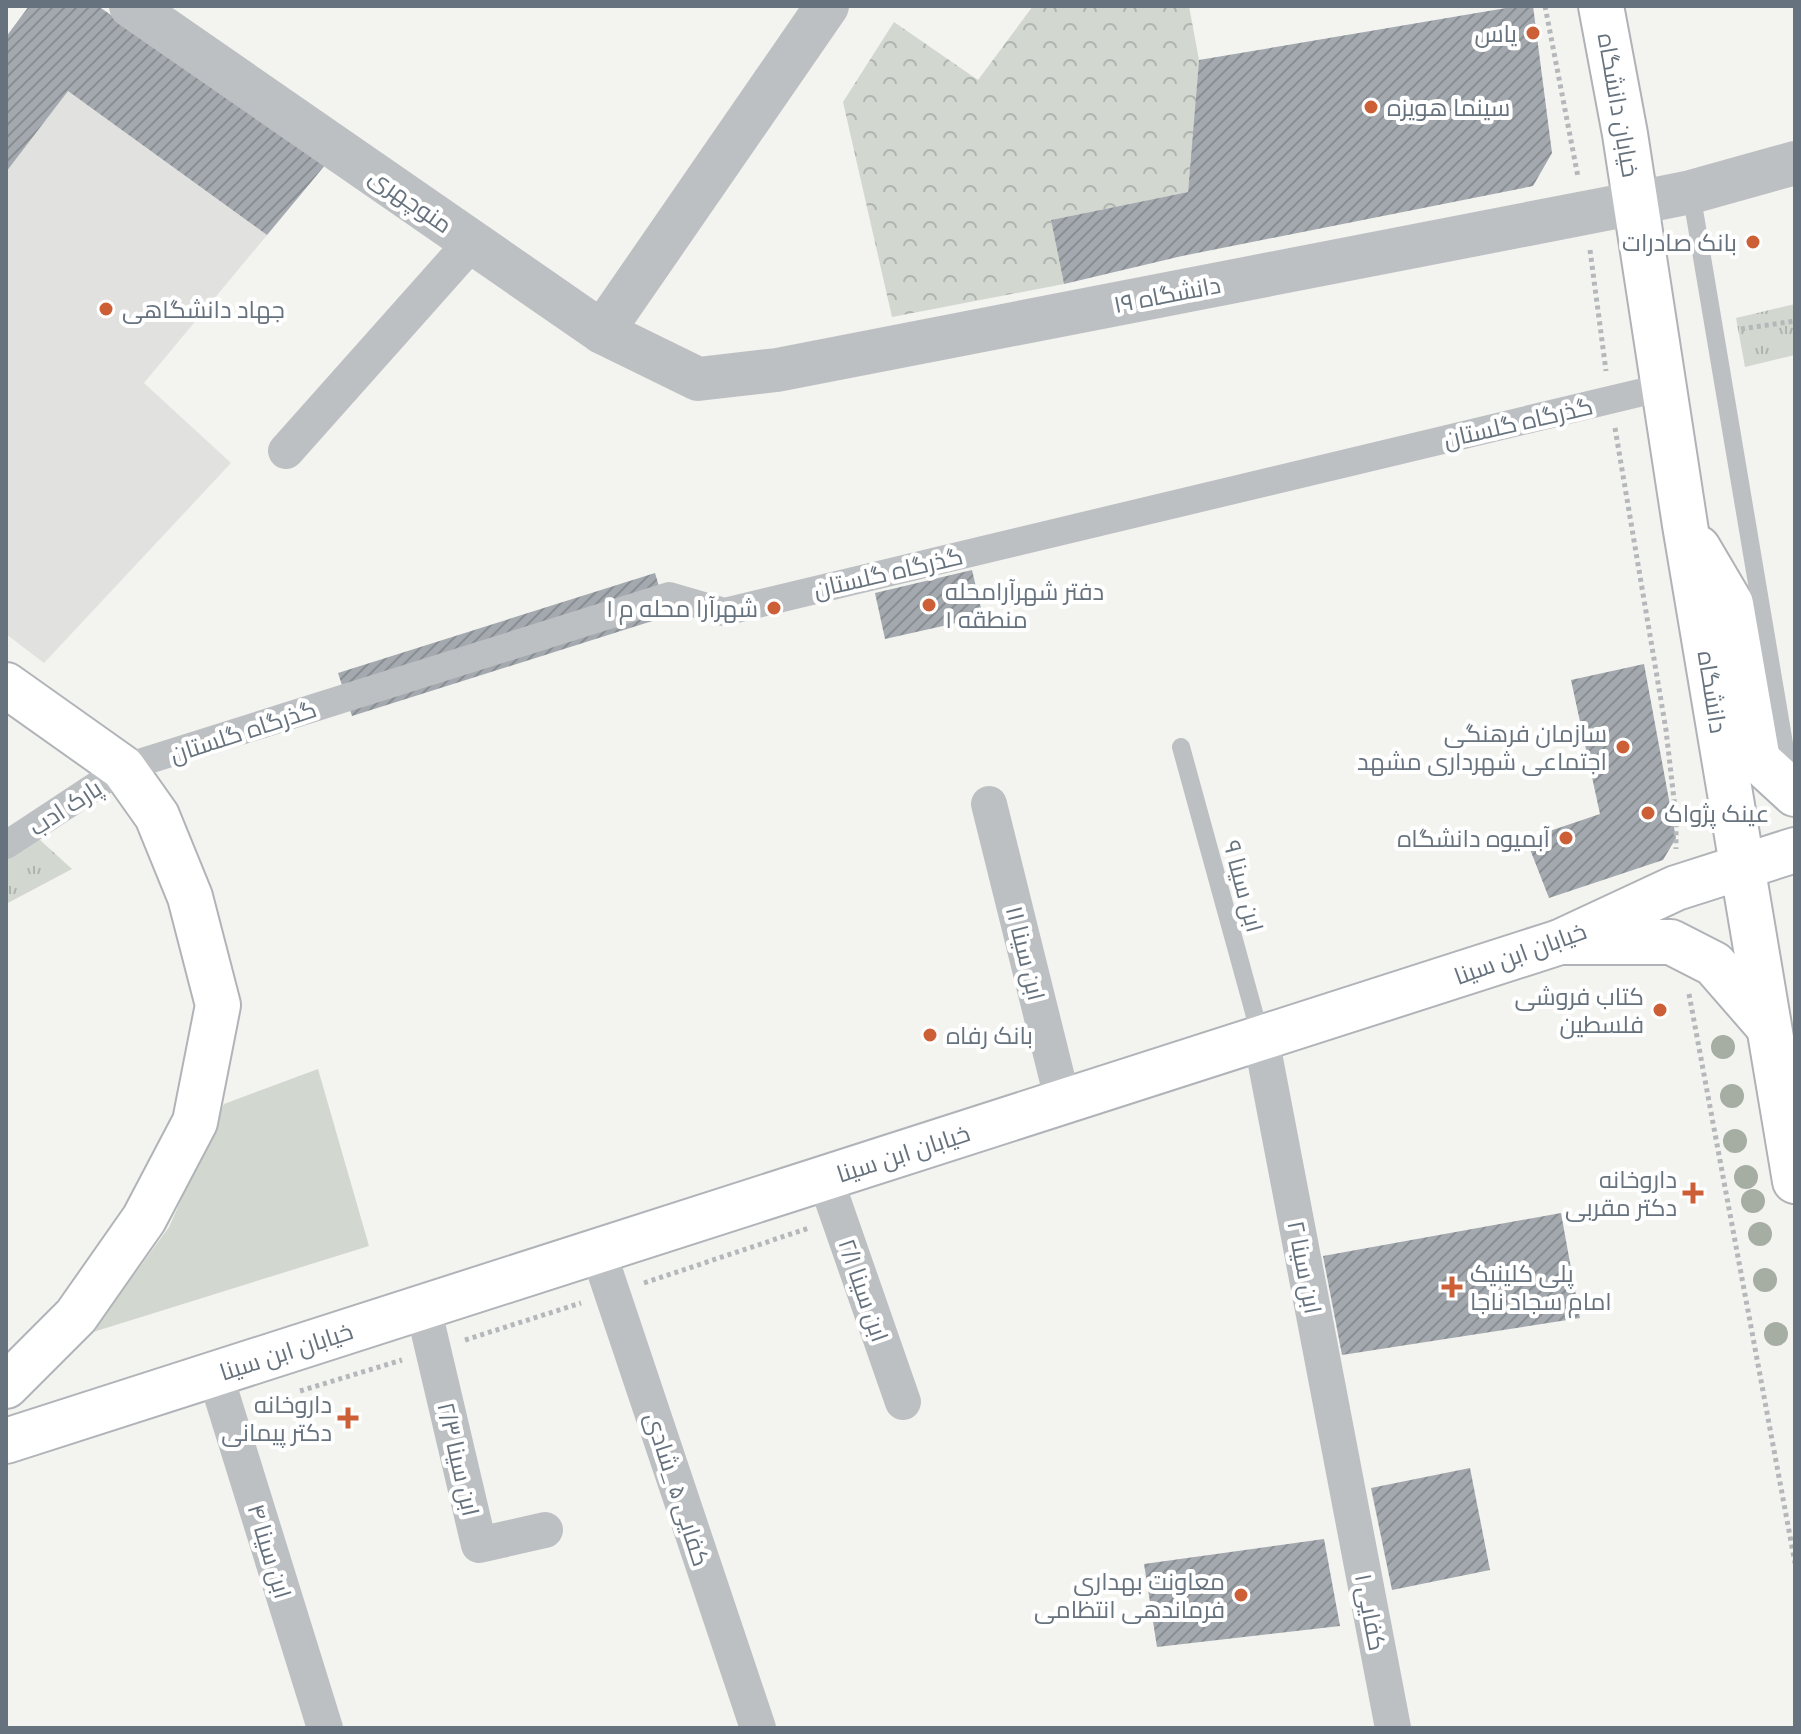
<svg xmlns="http://www.w3.org/2000/svg" width="1801" height="1734" font-family="'Archivo Narrow',Cairo,sans-serif">
<defs>
<pattern id="forest-crowns" width="20" height="18" patternUnits="userSpaceOnUse" patternTransform="scale(2)"><rect width="20" height="18" fill="#d2d8d0"/><path d="M2 6a3 3 0 1 1 6 0M12 15a3 3 0 1 1 6 0" fill="none" stroke="#aeb4ae"/></pattern>
<pattern id="park-tufts" width="24" height="20" patternUnits="userSpaceOnUse" patternTransform="scale(2)"><rect width="24" height="20" fill="#d2d8d0"/><path d="M3 7l-1-3M5 7V3M7 7l1-3M15 17l-1-3M17 17v-4M19 17l1-3" fill="none" stroke="#aeb4ae"/></pattern>
<pattern id="building-hatch" width="6" height="6" patternUnits="userSpaceOnUse" patternTransform="scale(2)"><rect width="6" height="6" fill="#a3a9ae"/><path d="M-1 1l2-2M0 6l6-6M5 7l2-2" fill="none" stroke="#898e93"/></pattern>
</defs>
<rect width="100%" height="100%" fill="#f3f3f0"/>
<path fill="#e1e2e0" d="M29,6L326,164L144,383L231,463L44,663L6,634V37Z"/>
<path fill="#d2d8d0" d="M318,1069L369,1246L74,1338L112,1305L169,1227L224,1104Z"/>
<path fill="url(#forest-crowns)" d="M1033,6H1189L1199,60L1188,192L1051,220L1064,284L892,317L843,102L894,22L978,80Z"/>
<g fill="url(#park-tufts)">
<path d="M1795,304V355L1745,367L1736,318Z"/>
<path d="M19,821L72,869L6,904V834Z"/>
</g>
<g fill="url(#building-hatch)">
<path d="M29,6H98L326,164L267,235L68,91L6,172V37Z"/>
<path d="M1518,6H1533L1552,153L1533,186L1182,256L1064,284L1051,220L1188,192L1199,60Z"/>
<path d="M972,570L983,617L885,639L875,593Z"/>
<path d="M655,573L668,616L352,716L338,673Z"/>
<path d="M1644,664L1676,838L1663,860L1549,898L1526,839L1600,814L1571,680Z"/>
<path d="M1561,1213L1580,1318L1342,1355L1323,1256Z"/>
<path d="M1470,1468L1490,1570L1392,1590L1371,1488Z"/>
<path d="M1324,1539L1340,1626L1157,1647L1144,1564Z"/>
</g>
<g fill="none" stroke-linecap="round" stroke-linejoin="round">
<g stroke="#b0b4b8" stroke-width="48">
<g id="secondary">
<path d="M6,685L123,768L157,816L190,897L218,1005L195,1122L144,1219L76,1316L6,1386"/>
<path d="M6,1441L1560,942L1676,888L1795,850"/>
</g>
</g>
<g stroke="#afb2b6" stroke-width="48">
<g id="primary">
<path d="M1601,6L1625,134L1685,525L1795,1181"/>
<path d="M1698,548L1731,604L1758,760L1795,794"/>
<path d="M1560,942H1671L1714,964L1768,1026"/>
</g>
</g>
<g stroke="#b5b8ba" stroke-width="5" stroke-dasharray="4 4" stroke-linecap="butt">
<path d="M1545,6L1578,177"/>
<path d="M1590,250L1606,371"/>
<path d="M1741,329L1795,321"/>
<path d="M1615,428L1666,730L1676,817V849"/>
<path d="M1689,994L1795,1563"/>
<path d="M644,1283L809,1228"/>
<path d="M465,1340L581,1303"/>
<path d="M300,1391L402,1360"/>
</g>
<g stroke="#bdc0c3" stroke-width="18">
<path d="M1691,192L1790,779"/>
<path d="M1181,747L1261,1038"/>
</g>
<path stroke="#bdc0c3" stroke-width="28" d="M6,845L123,768L669,596L724,612L1664,387"/>
<g stroke="#bdc0c3" stroke-width="36">
<path d="M286,451L472,242"/>
<path d="M989,804L1063,1102"/>
<path d="M1261,1038L1393,1728"/>
<path d="M825,1178L903,1402"/>
<path d="M598,1251L758,1728"/>
<path d="M423,1307L479,1545L545,1530"/>
<path d="M215,1374L325,1728"/>
</g>
<g stroke="#bdc0c3" stroke-width="44">
<path d="M131,6L602,332L698,379L777,370L1636,203L1691,192L1795,163"/>
<path d="M602,332L827,6"/>
</g>
<use href="#secondary" stroke="#fff" stroke-width="44"/>
<use href="#primary" stroke="#fff" stroke-width="44"/>
</g>
<g fill="#a6aea3">
<circle cx="1723" cy="1047" r="12"/>
<circle cx="1732" cy="1096" r="12"/>
<circle cx="1735" cy="1141" r="12"/>
<circle cx="1746" cy="1177" r="12"/>
<circle cx="1753" cy="1201" r="12"/>
<circle cx="1760" cy="1234" r="12"/>
<circle cx="1765" cy="1280" r="12"/>
<circle cx="1776" cy="1334" r="12"/>
</g>
<g fill="#cd5f36" stroke="#fff" stroke-width="3">
<circle cx="1533" cy="33" r="8"/>
<circle cx="1371" cy="107" r="8"/>
<circle cx="1753" cy="242" r="8"/>
<circle cx="106" cy="309" r="8"/>
<circle cx="929" cy="605" r="8"/>
<circle cx="774" cy="608" r="8"/>
<circle cx="1623" cy="747" r="8"/>
<circle cx="1648" cy="813" r="8"/>
<circle cx="1566" cy="838" r="8"/>
<circle cx="1660" cy="1010" r="8"/>
<circle cx="930" cy="1035" r="8"/>
<path d="M1689 1181h8v8h8v8h-8v8h-8v-8h-8v-8h8z"/>
<path d="M1448 1275h8v8h8v8h-8v8h-8v-8h-8v-8h8z"/>
<path d="M344 1406h8v8h8v8h-8v8h-8v-8h-8v-8h8z"/>
<circle cx="1241" cy="1595" r="8"/>
</g>
<g text-anchor="middle" dominant-baseline="central" stroke-width="8" stroke-linejoin="round" paint-order="stroke">
<g font-size="24" fill="#66727d" stroke="#fff" text-anchor="end">
<text x="1517" y="33">یاس</text>
<text x="1387" y="107" text-anchor="start">سینما هویزه</text>
<text x="1737" y="242">بانک صادرات</text>
<text x="122" y="309" text-anchor="start">جهاد دانشگاهی</text>
<text x="945" y="591" text-anchor="start">دفتر شهرآرامحله<tspan x="945" dy="28">منطقه ۱</tspan></text>
<text x="758" y="608">شهرآرا محله م ۱</text>
<text x="1607" y="733">سازمان فرهنگی<tspan x="1607" dy="28">اجتماعی شهرداری مشهد</tspan></text>
<text x="1664" y="813" text-anchor="start">عینک پژواک</text>
<text x="1550" y="838">آبمیوه دانشگاه</text>
<text x="1644" y="996">کتاب فروشی<tspan x="1644" dy="28">فلسطین</tspan></text>
<text x="946" y="1035" text-anchor="start">بانک رفاه</text>
<text x="1677" y="1179">داروخانه<tspan x="1677" dy="28">دکتر مقربی</tspan></text>
<text x="1470" y="1273" text-anchor="start">پلی کلینیک<tspan x="1470" dy="28">امام سجاد ناجا</tspan></text>
<text x="332" y="1404">داروخانه<tspan x="332" dy="28">دکتر پیمانی</tspan></text>
<text x="1225" y="1581">معاونت بهداری<tspan x="1225" dy="28">فرماندهی انتظامی</tspan></text>
</g>
<g font-size="24" fill="#66727d" stroke="#fff">
<text transform="translate(1619 105) rotate(80)">خیابان دانشگاه</text>
<text transform="translate(411 200) rotate(35)">منوچهری</text>
<text transform="translate(1167 294) rotate(-11)">دانشگاه ۱۹</text>
<text transform="translate(1518 422) rotate(-13)">گذرگاه گلستان</text>
<text transform="translate(888 572) rotate(-13)">گذرگاه گلستان</text>
<text transform="translate(1713 692) rotate(81)">دانشگاه</text>
<text transform="translate(243 731) rotate(-18)">گذرگاه گلستان</text>
<text transform="translate(65 807) rotate(-33)">پارک ادب</text>
<text transform="translate(1244 886) rotate(75)">ابن سینا ۹</text>
<text transform="translate(1026 953) rotate(76)">ابن سینا ۱۱</text>
<text transform="translate(1520 953) rotate(-20)">خیابان ابن سینا</text>
<text transform="translate(903 1153) rotate(-18)">خیابان ابن سینا</text>
<text transform="translate(1305 1267) rotate(79)">ابن سینا ۲</text>
<text transform="translate(864 1290) rotate(71)">ابن سینا ۲/۱</text>
<text transform="translate(286 1351) rotate(-18)">خیابان ابن سینا</text>
<text transform="translate(459 1459) rotate(77)">ابن سینا ۲/۳</text>
<text transform="translate(678 1489) rotate(72)">کفایی ۵ _شادی</text>
<text transform="translate(270 1551) rotate(73)">ابن سینا ۴</text>
<text transform="translate(1371 1612) rotate(79)">کفایی ۱</text>
</g>
</g>
<rect width="1801" height="1734" fill="none" stroke="#66727d" stroke-width="16"/>
</svg>
